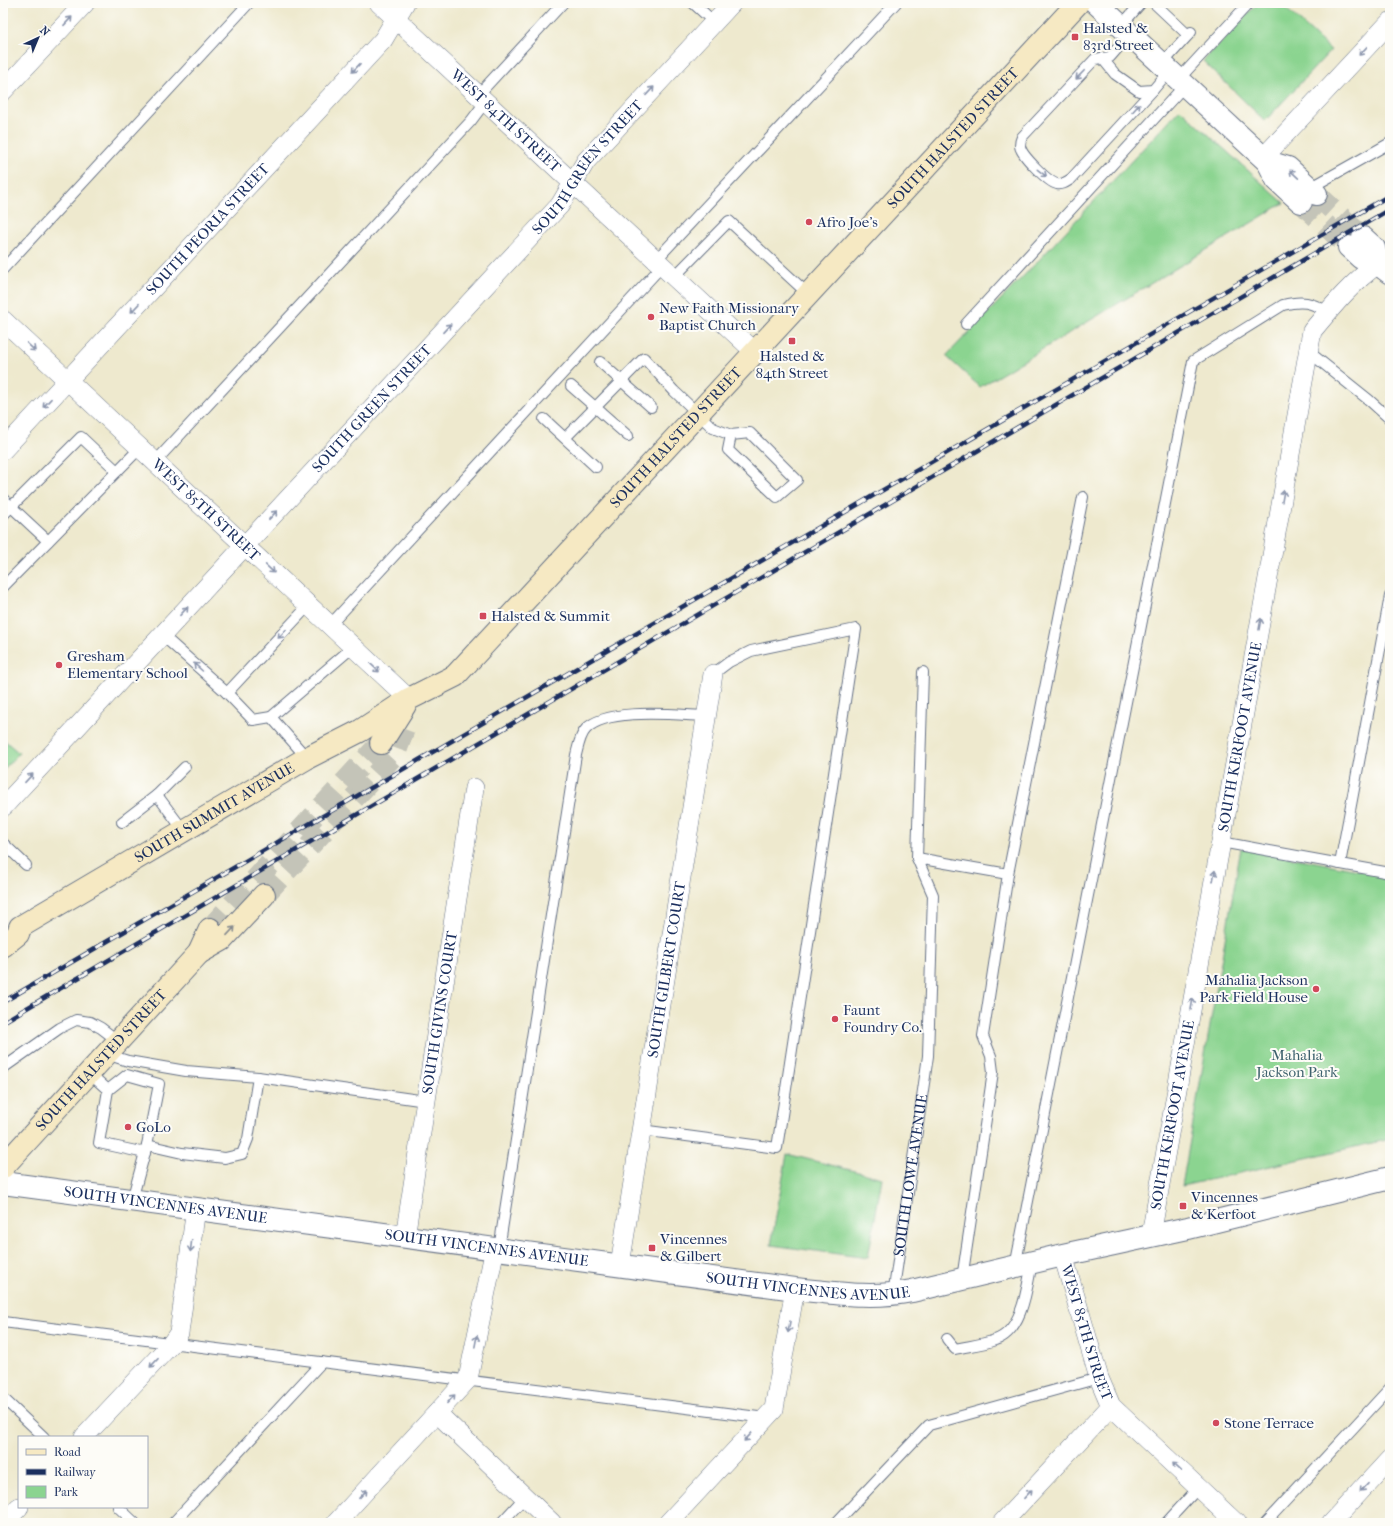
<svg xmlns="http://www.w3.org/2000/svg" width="1393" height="1526" font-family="'IM FELL French Canon',serif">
<rect width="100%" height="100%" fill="#fdfcf7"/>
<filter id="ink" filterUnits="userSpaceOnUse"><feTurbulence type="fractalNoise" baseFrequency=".025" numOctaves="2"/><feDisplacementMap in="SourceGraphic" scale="8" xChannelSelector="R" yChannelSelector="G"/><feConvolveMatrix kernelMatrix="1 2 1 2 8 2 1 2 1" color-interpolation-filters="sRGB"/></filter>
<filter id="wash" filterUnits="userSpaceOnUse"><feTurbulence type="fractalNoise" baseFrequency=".012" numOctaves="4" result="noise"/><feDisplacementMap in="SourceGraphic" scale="16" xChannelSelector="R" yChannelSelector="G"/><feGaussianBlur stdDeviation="0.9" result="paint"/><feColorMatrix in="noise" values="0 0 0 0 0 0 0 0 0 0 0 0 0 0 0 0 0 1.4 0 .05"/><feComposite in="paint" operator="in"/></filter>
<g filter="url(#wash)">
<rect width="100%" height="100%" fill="#eee9ce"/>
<g fill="#8bd490" stroke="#538277">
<path d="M1258,3H1280L1331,50L1265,121L1203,61Z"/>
<path d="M1180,109L1284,203L980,387L946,356L1039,260Z"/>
<path d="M3,739L19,753L3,770Z"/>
<path d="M1241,848L1390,876V1139L1182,1186Z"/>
<path d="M787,1154L882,1178L868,1258L771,1245Z"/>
</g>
</g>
<g filter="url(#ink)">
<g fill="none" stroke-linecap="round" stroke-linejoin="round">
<g stroke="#c4c4b8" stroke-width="22" stroke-dasharray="22 11" stroke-linecap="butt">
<path d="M1316,194L1363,238"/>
<path d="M1301,202L1349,247"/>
</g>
<g stroke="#c4c4b8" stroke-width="22" stroke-dasharray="22 11" stroke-linecap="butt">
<path d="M264,895L395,754L404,729"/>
<path d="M210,929L381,743"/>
</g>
<g stroke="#657085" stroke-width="12">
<g id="service">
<path d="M693,3L714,22"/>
<path d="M1154,3L1188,35"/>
<path d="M1121,26L1141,3"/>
<path d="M1130,34L1110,57L1095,59L1022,137C1021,139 1020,143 1020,146C1021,155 1048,182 1057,184C1063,185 1066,182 1071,179L1153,90"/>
<path d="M1102,58L1115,74L1139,91L1153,90L1169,71"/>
<path d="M1162,64L1191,32"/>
<path d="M1179,79L1249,3"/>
<path d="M478,95L563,3"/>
<path d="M1310,188L1390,143"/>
<path d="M656,260L896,3"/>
<path d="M3,269L249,3"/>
<path d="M674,277L729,221L808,294"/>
<path d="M966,324L1185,85"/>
<path d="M1309,352L1369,400L1390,419"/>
<path d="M600,362L651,407"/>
<path d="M571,386L628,436"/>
<path d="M544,419L596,467"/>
<path d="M565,438L644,358L674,391L713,428L731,435L728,450L777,497L797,480L750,433L731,435"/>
<path d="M155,462L471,121L486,101"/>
<path d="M3,499L48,541"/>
<path d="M3,515L81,437L117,471"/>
<path d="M3,587L140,448"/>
<path d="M330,625L662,266"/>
<path d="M162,635L227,693L253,720L271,717"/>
<path d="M227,693L308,606"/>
<path d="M307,758L271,717L353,647"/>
<path d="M122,822L157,795"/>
<path d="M184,831L157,795L185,767"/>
<path d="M1221,842L1390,873"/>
<path d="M3,843L26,865"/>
<path d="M917,858L923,672"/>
<path d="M1340,864L1390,596"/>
<path d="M1008,874L1083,497"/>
<path d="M106,1054L128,1061L186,1071L258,1077L426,1101"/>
<path d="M3,1068L60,1028L76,1020L90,1022L101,1028L118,1041"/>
<path d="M89,1073L108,1090L99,1143L145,1153"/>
<path d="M108,1090L127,1075L159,1084L147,1145"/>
<path d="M641,1130L777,1148L856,629L751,651L729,662L713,674"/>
<path d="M132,1200L147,1145L182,1153L225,1158L242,1154L248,1139L258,1077"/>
<path d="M499,1249L576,755C578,747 580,735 586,729C607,707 676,715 706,716"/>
<path d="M1015,1267L1193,361L1283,305C1302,300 1311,302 1328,312"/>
<path id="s1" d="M893,1295L928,1056L933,895L917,858L1008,874L983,1036L991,1056L993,1072L962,1279"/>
<path d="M3,1322L766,1418"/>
<path d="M947,1339L955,1349C968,1346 982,1345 995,1340C1023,1331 1027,1287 1032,1262"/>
<path d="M3,1398L44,1437"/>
<path d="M118,1507L135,1523"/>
<path d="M173,1523L322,1362"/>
<path d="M501,1523L525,1497"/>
<path d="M836,1523L929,1425L1099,1378"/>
<path d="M1166,1523L1198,1488"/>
<path d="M1265,1523L1390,1388"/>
</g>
</g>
<g stroke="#657085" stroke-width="20">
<g id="minor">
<path id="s2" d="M379,3L755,352"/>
<path d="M3,91L85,3"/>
<path d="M1263,158L1390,22"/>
<path id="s3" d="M3,320L409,699"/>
<path id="s4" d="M3,450L383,40L405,3"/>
<path id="s5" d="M3,807L560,205L586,161L732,3"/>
<path id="s6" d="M1151,1235L1312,331C1332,307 1352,282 1378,264"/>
<path id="s7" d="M405,1237L474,788"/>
<path id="s8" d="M1063,1255L1099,1378L1111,1406L1236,1523"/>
<path id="s9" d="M620,1265L713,674"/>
<path d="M437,1413L552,1523"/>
<path d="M84,1437L172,1343L179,1333L196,1208"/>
<path d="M4,1523L19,1507"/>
<path d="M336,1523L468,1379L495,1248"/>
<path d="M668,1523L774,1409L795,1289"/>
<path d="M1002,1523L1111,1406"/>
<path d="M1331,1523L1390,1459"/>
</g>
</g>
<g stroke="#657085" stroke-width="24">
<g id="tertiary">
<path d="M1096,3L1268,162L1277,180L1301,202"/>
<path d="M1268,162L1288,168L1316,194"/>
<path d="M1363,238L1374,248L1378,264"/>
<path d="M1349,247L1361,258L1378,264L1390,273"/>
<path id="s10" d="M3,1183L795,1289C835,1293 873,1299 912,1291L1063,1255L1188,1228L1390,1178"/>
</g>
</g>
<g stroke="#657085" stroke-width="24">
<g id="secondary">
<path d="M381,743L405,705"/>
<path id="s11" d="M3,946L18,934L20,927L307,758L360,731L409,699L455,676L1078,3"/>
<path d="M199,953L222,940L264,895"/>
<path id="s12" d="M3,1167L199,953L210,929"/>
</g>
</g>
<use href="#service" stroke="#fff" stroke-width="10"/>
<use href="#minor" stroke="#fff" stroke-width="19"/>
<use href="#tertiary" stroke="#fff" stroke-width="22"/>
<use href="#secondary" stroke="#f6e9c3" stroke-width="22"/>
<g stroke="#1b2f5e" stroke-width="4.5">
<g id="rail">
<path d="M3,1002L1390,195"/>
<path d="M3,1022L1390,209"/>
</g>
</g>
<use href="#rail" stroke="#fdfcf7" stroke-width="3" stroke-dasharray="9" stroke-linecap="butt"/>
</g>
<defs><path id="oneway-shaft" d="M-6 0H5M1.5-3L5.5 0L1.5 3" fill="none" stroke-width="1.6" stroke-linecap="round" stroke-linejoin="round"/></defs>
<g stroke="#8d97ae">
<use href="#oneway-shaft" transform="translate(68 21) rotate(-47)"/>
<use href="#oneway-shaft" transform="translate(1363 51) rotate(133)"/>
<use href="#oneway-shaft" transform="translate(356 68) rotate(133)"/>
<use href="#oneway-shaft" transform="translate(1080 75) rotate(134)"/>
<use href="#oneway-shaft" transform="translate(650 91) rotate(-47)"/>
<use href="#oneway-shaft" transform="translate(1136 108) rotate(-48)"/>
<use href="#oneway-shaft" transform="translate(1042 173) rotate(38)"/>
<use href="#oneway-shaft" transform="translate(1294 174) rotate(-137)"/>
<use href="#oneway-shaft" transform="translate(135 308) rotate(133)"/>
<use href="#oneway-shaft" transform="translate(447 328) rotate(-47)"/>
<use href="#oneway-shaft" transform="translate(31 347) rotate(43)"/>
<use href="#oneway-shaft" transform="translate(47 403) rotate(133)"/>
<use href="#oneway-shaft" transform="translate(1283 496) rotate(-80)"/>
<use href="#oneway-shaft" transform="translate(273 515) rotate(-47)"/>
<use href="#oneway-shaft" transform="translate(270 569) rotate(43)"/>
<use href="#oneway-shaft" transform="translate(184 611) rotate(-47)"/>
<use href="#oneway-shaft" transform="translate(1260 624) rotate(-80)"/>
<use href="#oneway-shaft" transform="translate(282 634) rotate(133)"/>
<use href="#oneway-shaft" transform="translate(198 667) rotate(-138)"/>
<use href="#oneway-shaft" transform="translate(375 668) rotate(43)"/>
<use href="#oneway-shaft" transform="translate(29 778) rotate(-47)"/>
<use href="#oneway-shaft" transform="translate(1214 876) rotate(-80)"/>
<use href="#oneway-shaft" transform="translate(1192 1004) rotate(-80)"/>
<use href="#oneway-shaft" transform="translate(191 1246) rotate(97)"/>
<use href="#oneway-shaft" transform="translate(789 1327) rotate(100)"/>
<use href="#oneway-shaft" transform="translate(476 1341) rotate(-79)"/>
<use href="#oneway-shaft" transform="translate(154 1363) rotate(133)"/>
<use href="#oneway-shaft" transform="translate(451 1399) rotate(-47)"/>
<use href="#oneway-shaft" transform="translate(748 1437) rotate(133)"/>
<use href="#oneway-shaft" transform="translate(1177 1467) rotate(-137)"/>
<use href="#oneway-shaft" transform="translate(1364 1488) rotate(133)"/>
<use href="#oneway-shaft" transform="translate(363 1494) rotate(-47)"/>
<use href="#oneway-shaft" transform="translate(1028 1494) rotate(-47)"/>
</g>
<use stroke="#888c90" href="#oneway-shaft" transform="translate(231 931) rotate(-47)"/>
</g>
<g fill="#d1495b" stroke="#fdfcf7" stroke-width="1.5">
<rect x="1071" y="33" width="8" height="8" rx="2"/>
<circle cx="809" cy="222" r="4"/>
<circle cx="651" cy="317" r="4"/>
<rect x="788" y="337" width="8" height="8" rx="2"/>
<rect x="479" y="612" width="8" height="8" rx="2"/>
<circle cx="59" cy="665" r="4"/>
<circle cx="1316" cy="989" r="4"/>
<circle cx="835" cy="1019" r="4"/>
<circle cx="128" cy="1127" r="4"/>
<rect x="1179" y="1202" width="8" height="8" rx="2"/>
<rect x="648" y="1244" width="8" height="8" rx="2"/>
<circle cx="1216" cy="1423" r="4"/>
</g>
<g text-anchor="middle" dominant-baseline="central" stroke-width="4" stroke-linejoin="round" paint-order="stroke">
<g font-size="15" fill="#1b2f5e" stroke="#fdfcf7" text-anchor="start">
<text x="1083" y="28">Halsted &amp;<tspan x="1083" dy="17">83rd Street</tspan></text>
<text x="817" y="222">Afro Joe's</text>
<text x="659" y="308">New Faith Missionary<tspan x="659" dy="17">Baptist Church</tspan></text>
<text x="792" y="356" text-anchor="middle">Halsted &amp;<tspan x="792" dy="17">84th Street</tspan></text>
<text x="491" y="616">Halsted &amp; Summit</text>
<text x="67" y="656">Gresham<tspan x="67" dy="17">Elementary School</tspan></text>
<text x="1308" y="980" text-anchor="end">Mahalia Jackson<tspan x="1308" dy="17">Park Field House</tspan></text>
<text x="843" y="1010">Faunt<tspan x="843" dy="17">Foundry Co.</tspan></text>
<text x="136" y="1127">GoLo</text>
<text x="1191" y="1197">Vincennes<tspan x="1191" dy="17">&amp; Kerfoot</tspan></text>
<text x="660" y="1239">Vincennes<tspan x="660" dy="17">&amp; Gilbert</tspan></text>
<text x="1224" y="1423">Stone Terrace</text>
</g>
<g font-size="15" fill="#1b2f5e" stroke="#fdfcf7">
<text stroke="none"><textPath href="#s2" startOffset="173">WEST 84TH STREET</textPath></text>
<text stroke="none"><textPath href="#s11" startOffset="1262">SOUTH HALSTED STREET</textPath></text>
<text stroke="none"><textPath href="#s5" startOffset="867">SOUTH GREEN STREET</textPath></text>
<text stroke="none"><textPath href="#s4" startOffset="301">SOUTH PEORIA STREET</textPath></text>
<text stroke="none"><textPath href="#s5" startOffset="543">SOUTH GREEN STREET</textPath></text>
<text stroke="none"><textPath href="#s11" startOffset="854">SOUTH HALSTED STREET</textPath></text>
<text stroke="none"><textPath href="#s3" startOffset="278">WEST 85TH STREET</textPath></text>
<text stroke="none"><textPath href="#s6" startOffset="506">SOUTH KERFOOT AVENUE</textPath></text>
<text stroke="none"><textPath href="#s11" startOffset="252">SOUTH SUMMIT AVENUE</textPath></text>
<text stroke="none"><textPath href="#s9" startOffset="299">SOUTH GILBERT COURT</textPath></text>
<text stroke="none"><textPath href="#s7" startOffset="227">SOUTH GIVINS COURT</textPath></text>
<text stroke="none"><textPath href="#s12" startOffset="145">SOUTH HALSTED STREET</textPath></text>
<text stroke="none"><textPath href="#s6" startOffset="122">SOUTH KERFOOT AVENUE</textPath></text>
<text stroke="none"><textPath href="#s1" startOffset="121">SOUTH LOWE AVENUE</textPath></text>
<text stroke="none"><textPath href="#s10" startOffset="164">SOUTH VINCENNES AVENUE</textPath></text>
<text stroke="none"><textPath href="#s10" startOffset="488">SOUTH VINCENNES AVENUE</textPath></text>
<text stroke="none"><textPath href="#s10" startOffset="812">SOUTH VINCENNES AVENUE</textPath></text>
<text stroke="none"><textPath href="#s8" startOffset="81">WEST 85TH STREET</textPath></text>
</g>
<g font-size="15" fill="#3d616d" stroke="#fdfcf7">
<text x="1297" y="1055">Mahalia<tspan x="1297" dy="17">Jackson Park</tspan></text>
</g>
</g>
<rect width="1393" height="1526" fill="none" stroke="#fdfcf7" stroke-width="16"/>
<rect x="18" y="1436" width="130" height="72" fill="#fdfcf7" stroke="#a3aaba"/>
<rect x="26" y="1449" width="20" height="6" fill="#f6e9c3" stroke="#a3aaba"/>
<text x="54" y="1456" font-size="12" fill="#1b2f5e">Road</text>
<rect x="26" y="1469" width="20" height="6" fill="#1b2f5e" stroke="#a3aaba"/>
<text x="54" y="1476" font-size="12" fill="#1b2f5e">Railway</text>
<rect x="26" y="1486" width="20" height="12" fill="#8bd490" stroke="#a3aaba"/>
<text x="54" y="1496" font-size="12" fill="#1b2f5e">Park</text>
<g transform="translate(38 38) rotate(44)" stroke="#fdfcf7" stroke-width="3" paint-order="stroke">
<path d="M0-3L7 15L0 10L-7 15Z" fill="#1b2f5e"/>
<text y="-6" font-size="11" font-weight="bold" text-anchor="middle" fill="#1b2f5e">N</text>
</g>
</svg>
